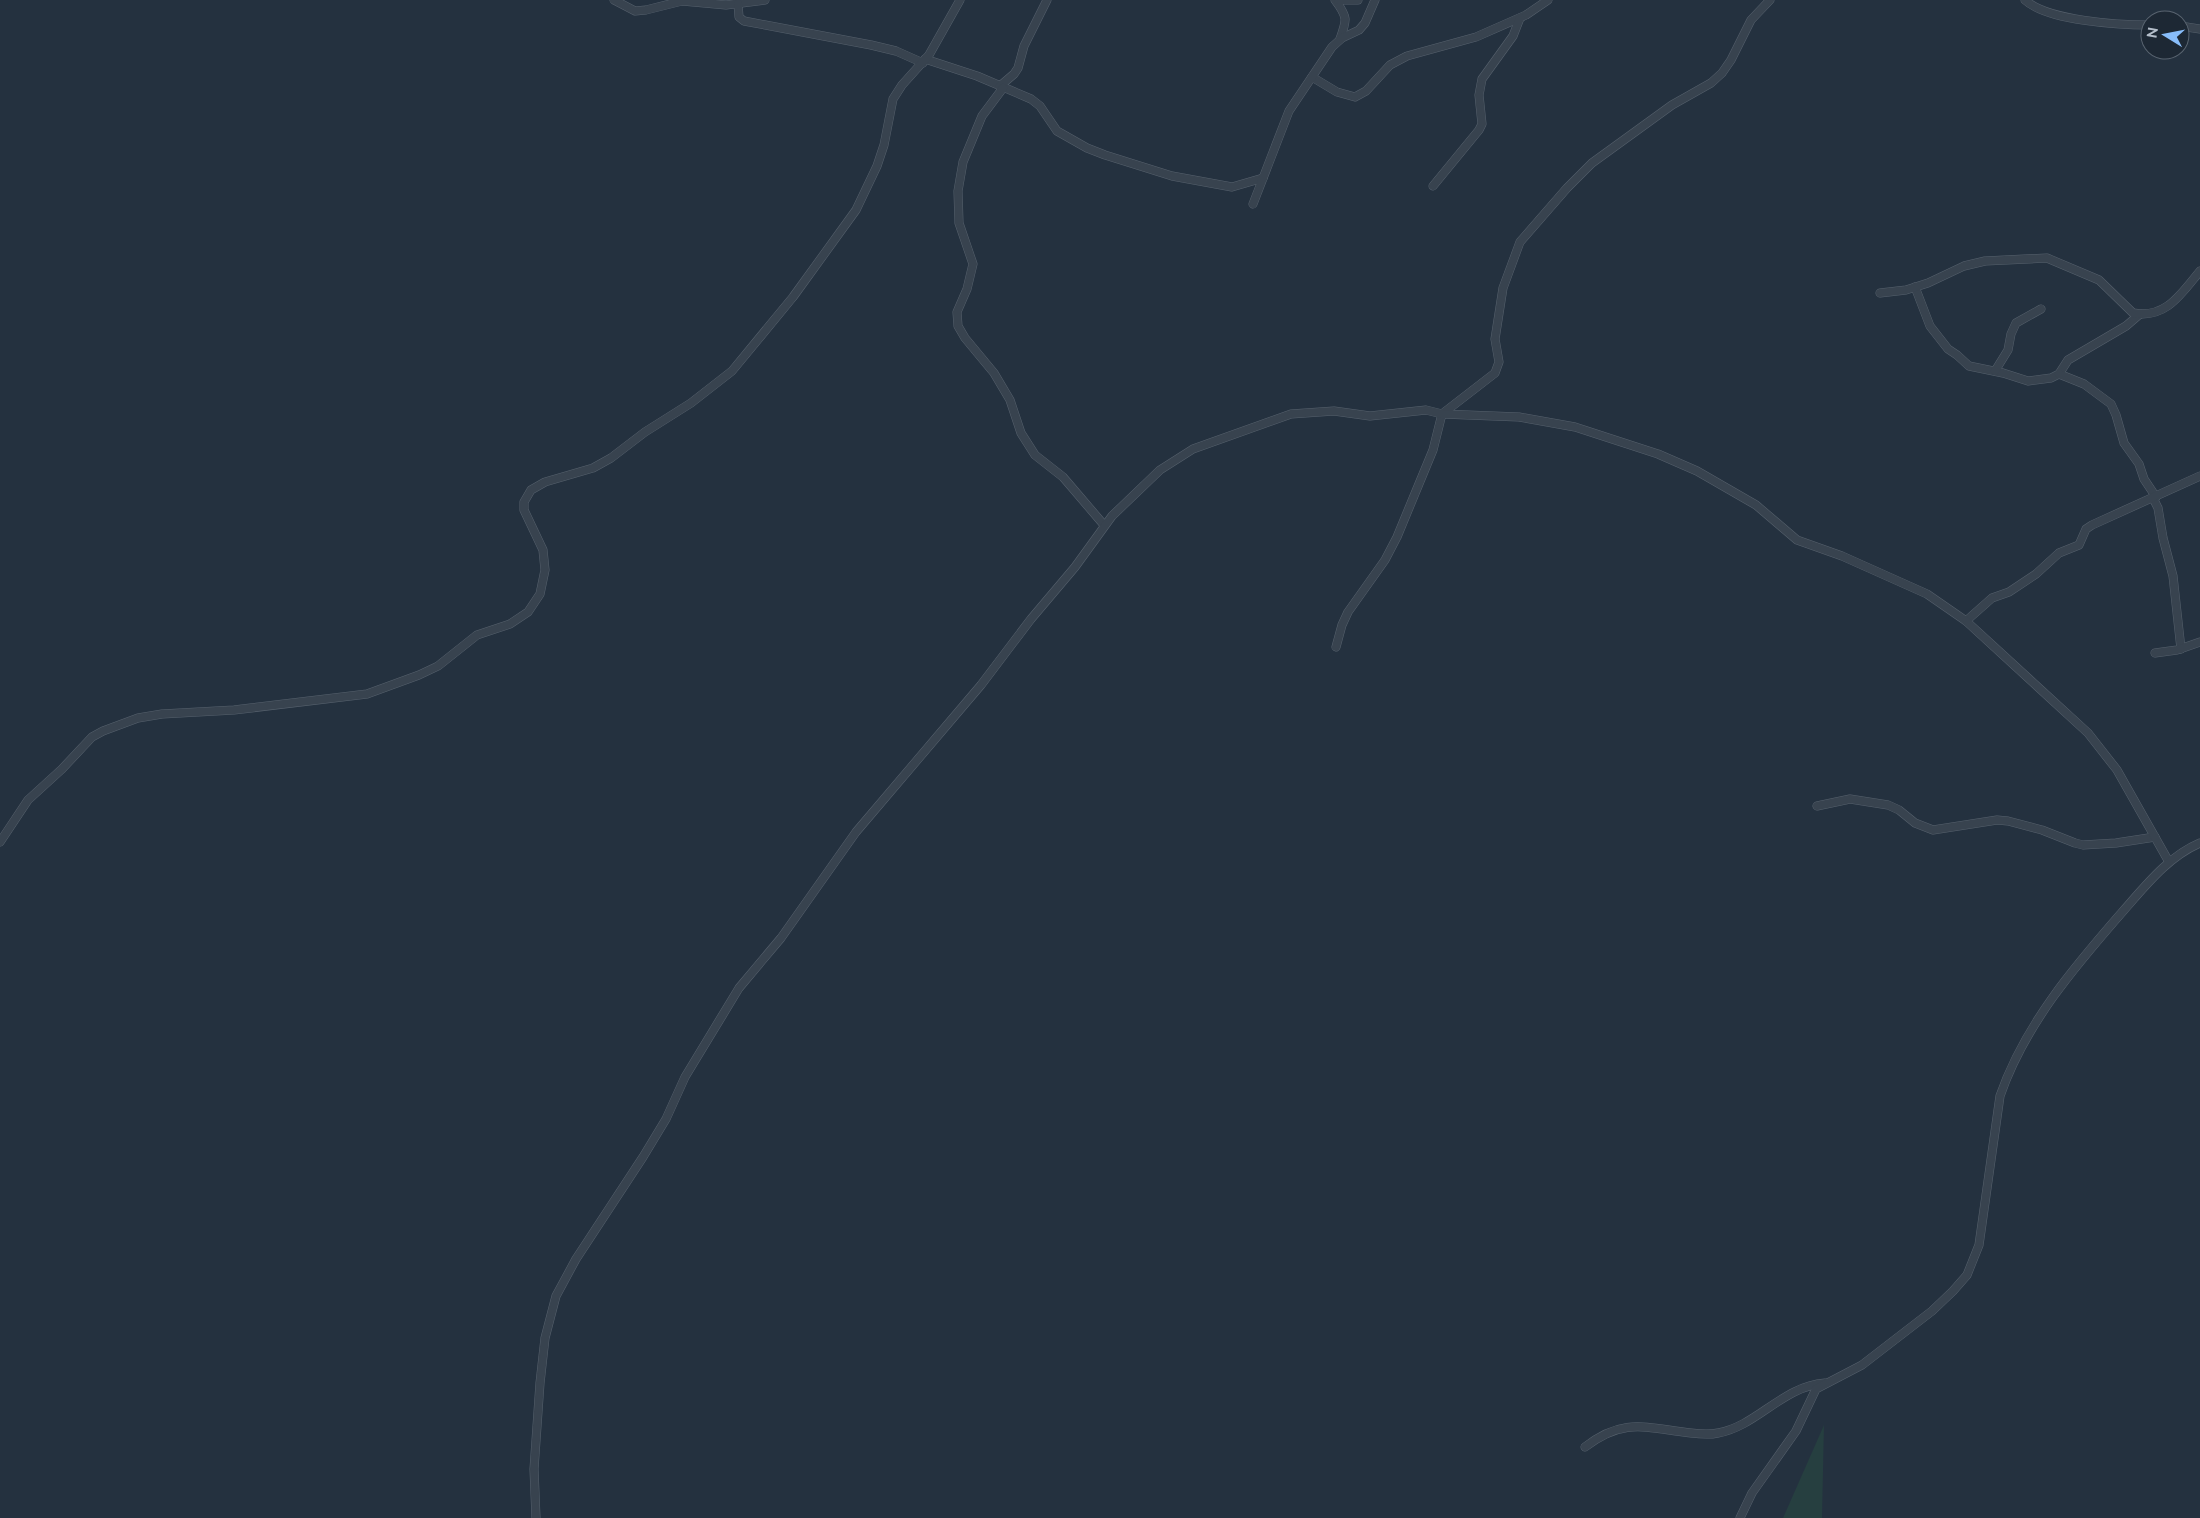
<svg xmlns="http://www.w3.org/2000/svg" width="2200" height="1518" font-family="Raleway,sans-serif">
<rect width="100%" height="100%" fill="#24313f"/>
<path fill="#263f40" d="M1824,1425L1822,1518H1783Z"/>
<g fill="none" stroke-linecap="round" stroke-linejoin="round">
<g stroke="#56616d" stroke-width="9">
<g id="street">
<path d="M614,0L635,11L646,10L682,1L726,5L765,0"/>
<path d="M1335,0C1348,17 1347,20 1340,39"/>
<path d="M1338,0H1358"/>
<path d="M2025,0C2048,21 2119,25 2150,25"/>
<path d="M738,4L739,17L744,21L871,45L896,51L923,63"/>
<path d="M2180,26L2200,29"/>
<path d="M925,59L977,76L1031,99L1040,106L1057,131L1087,148L1105,155L1172,176L1232,187L1263,178"/>
<path d="M1312,77L1337,92L1355,97L1366,91L1390,65L1407,56L1476,37L1526,15L1548,0"/>
<path d="M1000,86L1014,74L1018,68L1024,46L1047,0"/>
<path d="M1003,88L982,116L963,162L958,191L959,223L973,264L967,289L957,312L958,326L965,338L994,373L1010,400L1021,433L1035,455L1063,477L1104,525"/>
<path d="M1433,186L1479,130L1482,124L1479,95L1482,79L1513,36L1520,18"/>
<path d="M1253,204L1289,111L1332,47L1342,38L1359,30L1365,23L1375,0"/>
<path d="M1915,287L1930,326L1948,349L1957,355L1969,366L2003,373L2028,381L2051,378L2059,374L2068,360L2126,326L2140,314"/>
<path d="M1880,293L1906,290L1928,283L1964,266L1985,261L2047,258L2099,280L2133,313C2166,319 2181,294 2200,271"/>
<path d="M1995,371L2008,350L2011,334L2016,323L2041,309"/>
<path d="M2059,374L2084,384L2111,404L2116,415L2124,443L2139,464L2144,479L2156,497"/>
<path d="M2153,498L2158,508L2163,538L2173,576L2181,649"/>
<path d="M1966,621L1992,598L2009,592L2036,574L2059,553L2079,545L2086,529L2092,525L2200,476"/>
<path d="M1336,647L1342,625L1348,612L1385,560L1397,537L1433,450L1442,414L1495,373L1499,362L1495,339L1503,288L1520,242L1567,188L1592,163L1672,105L1711,83L1722,73L1731,60L1751,20L1770,0"/>
<path d="M2155,653L2177,650L2200,642"/>
<path d="M1817,806L1850,799L1888,805L1899,810L1915,823L1933,830L1997,820L2008,821L2042,830L2075,843L2083,845L2116,843L2155,837"/>
<path d="M0,842L28,800L62,769L92,737L103,731L138,718L162,714L234,710L367,694L419,675L438,666L477,635L510,624L528,612L540,594L545,570L543,550L524,510V502L531,490L545,482L593,468L611,458L645,432L691,403L732,371L793,297L856,210L877,166L884,145L893,99L902,85L929,55L960,0"/>
<path d="M1585,1447C1624,1417 1646,1428 1691,1433C1699,1434 1709,1435 1718,1433C1757,1426 1783,1386 1825,1383"/>
<path d="M536,1518L534,1469L540,1383L545,1338L556,1296L576,1259L643,1157L666,1119L685,1077L739,988L781,938L856,832L981,685L1031,619L1075,567L1112,516L1160,470L1193,449L1291,414L1334,411L1370,416L1426,410L1442,414L1519,417L1575,427L1658,454L1697,471L1756,505L1797,540L1842,556L1927,594L1966,621L2088,733L2117,770L2169,862"/>
<path d="M1740,1518L1752,1493L1796,1431L1816,1389L1862,1365L1932,1311L1953,1291L1967,1275L1979,1245L2000,1096C2025,1024 2075,966 2124,910C2146,885 2169,856 2200,843"/>
</g>
</g>
<use href="#street" stroke="#38434f" stroke-width="8"/>
</g>
<g transform="translate(2165 35) rotate(280)"><circle r="24" fill="#1d2834" stroke="#596470"/>
<path d="M0-4L9 19L0 12L-9 19Z" fill="#88bdfa"/>
<text y="-8" font-size="14" font-weight="bold" text-anchor="middle" fill="#b4beca">N</text>
</g>
</svg>
